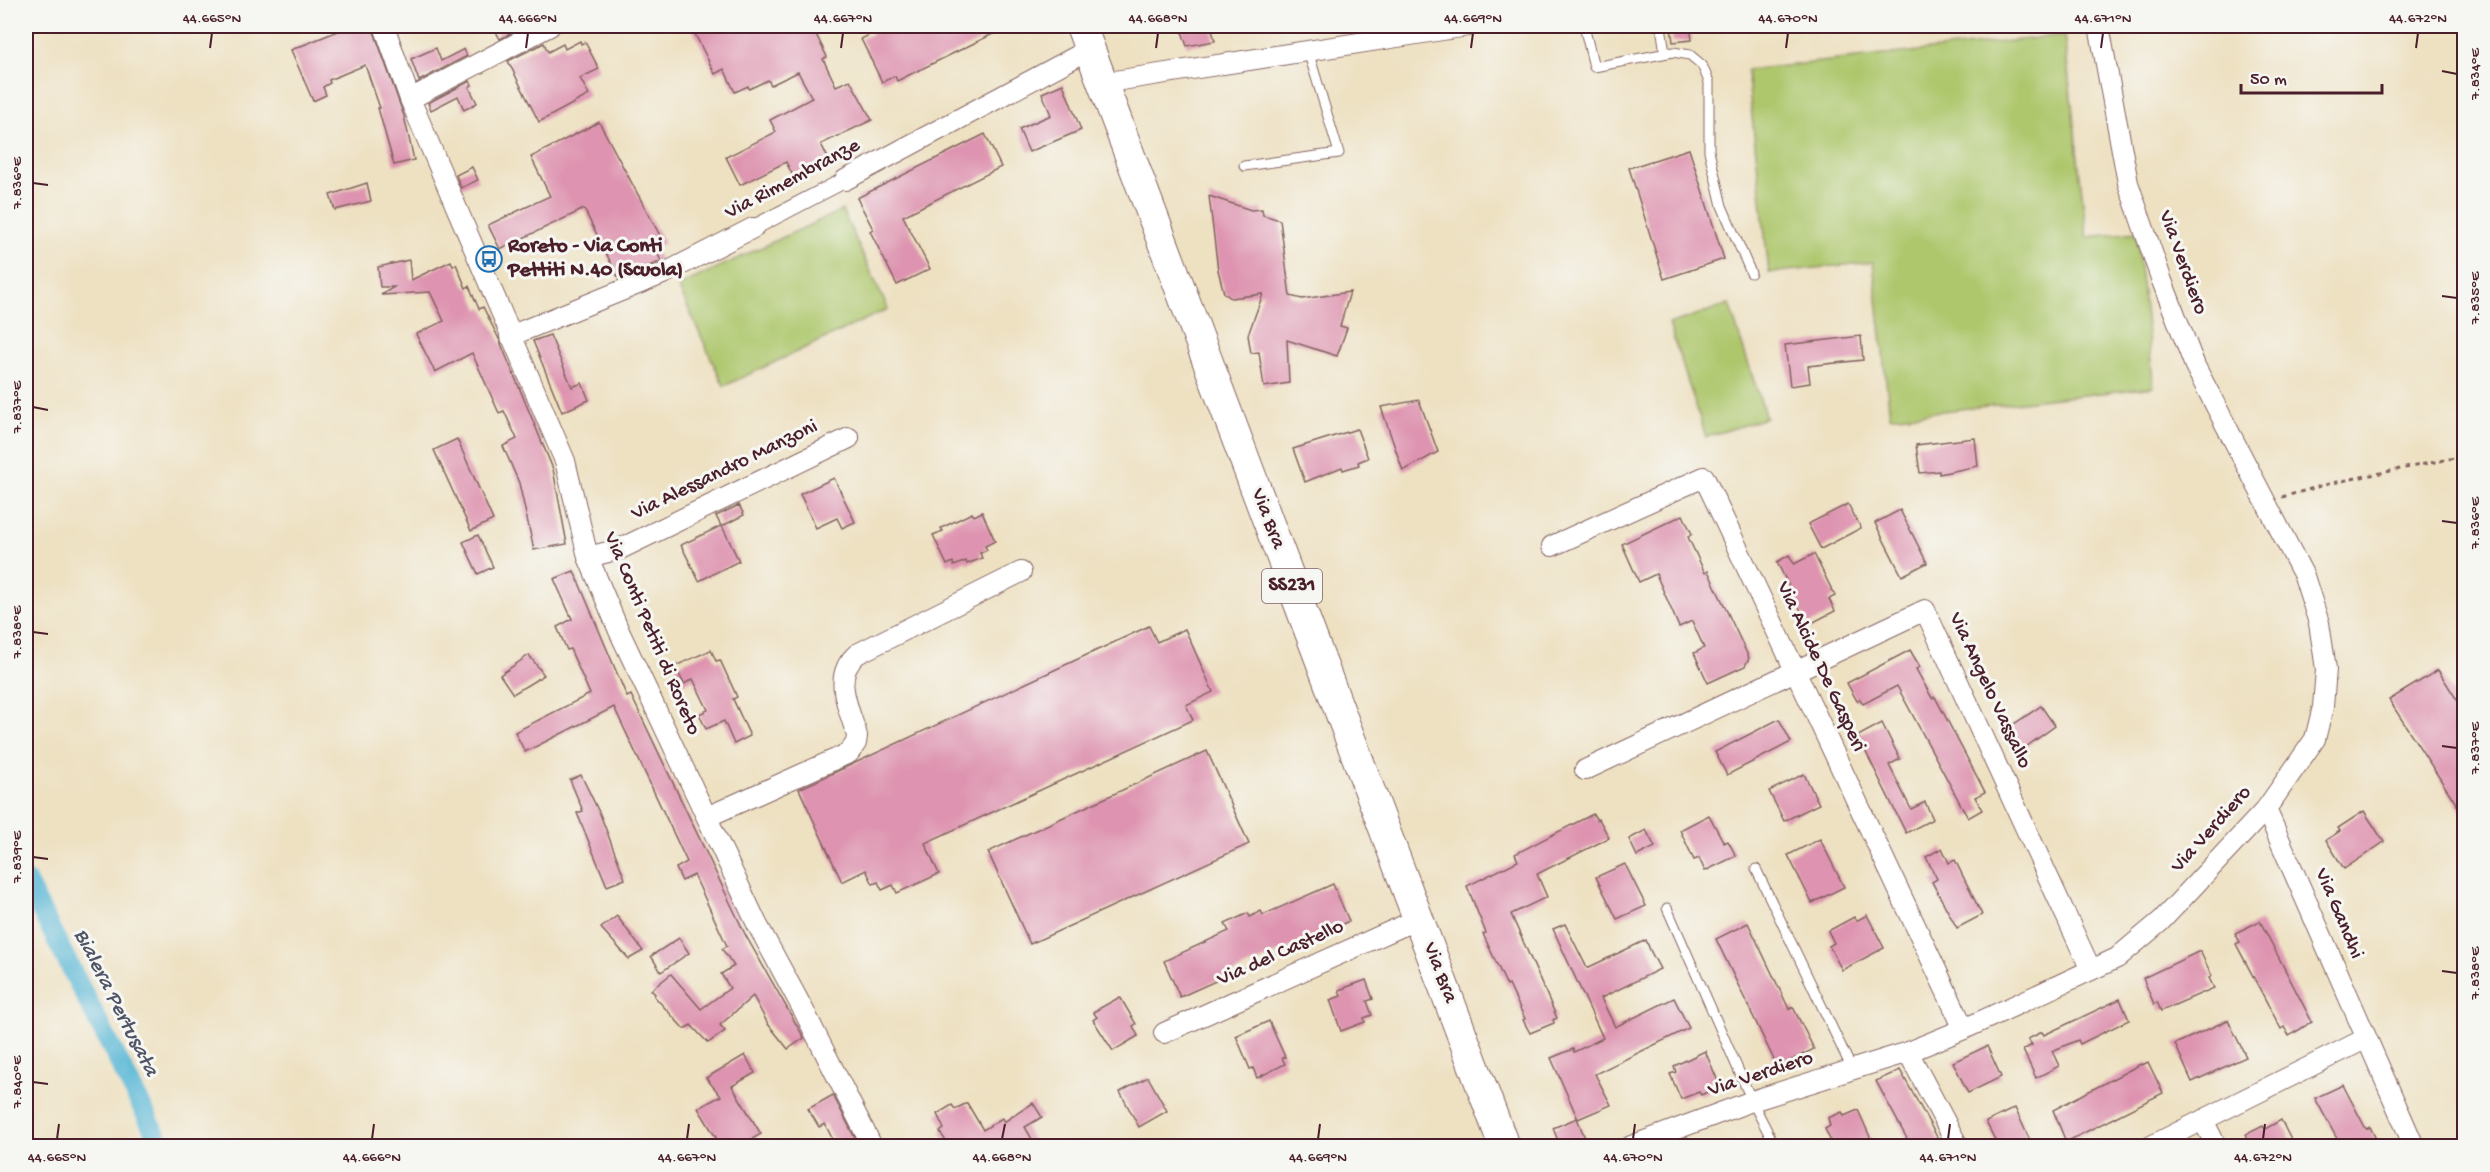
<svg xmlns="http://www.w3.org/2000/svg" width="2490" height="1172" font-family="'Gochi Hand',sans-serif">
<rect width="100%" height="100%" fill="#f6f6f2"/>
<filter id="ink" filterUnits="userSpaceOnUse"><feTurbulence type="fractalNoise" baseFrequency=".0167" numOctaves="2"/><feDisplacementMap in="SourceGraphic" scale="12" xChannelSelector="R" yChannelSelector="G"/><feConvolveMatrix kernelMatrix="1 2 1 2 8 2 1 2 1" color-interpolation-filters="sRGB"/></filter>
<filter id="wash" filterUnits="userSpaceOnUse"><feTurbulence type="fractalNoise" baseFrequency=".008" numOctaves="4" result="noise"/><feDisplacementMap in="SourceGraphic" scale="24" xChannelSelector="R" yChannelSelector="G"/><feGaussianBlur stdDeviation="1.35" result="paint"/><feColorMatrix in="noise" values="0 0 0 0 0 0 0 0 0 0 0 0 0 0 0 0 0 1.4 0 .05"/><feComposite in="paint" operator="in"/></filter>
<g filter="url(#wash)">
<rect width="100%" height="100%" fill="#eee1c2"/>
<g fill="#aec76d" stroke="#7c734c" stroke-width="1.5">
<path d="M2064,35L2087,237L2136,232L2154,387L1890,417L1873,262L1769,273L1747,70Z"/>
<path d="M842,210L888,309L724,386L678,286Z"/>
<path d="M1729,304L1766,418L1706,437L1669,324Z"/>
</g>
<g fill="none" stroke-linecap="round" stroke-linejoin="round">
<path stroke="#57b6d5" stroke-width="20" d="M26,881L162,1146"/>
</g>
<g id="blocks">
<g fill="#de94b0">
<path d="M342,26H372L404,116L414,160L394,165L378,108H380L365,65L329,80L330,83L323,87L326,95L313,101L291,50L343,29Z"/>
<path d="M493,26H525L500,39Z"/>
<path d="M691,26H812L827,57L823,59L836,86L850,80L872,120L821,144L830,162L795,180L786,162L740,185L726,157L776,132L770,120L812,98L798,72L771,85L768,80L749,89L748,86L735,92L724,69L715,74Z"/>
<path d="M869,26H1009L897,81L895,76L882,82L861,39L873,33Z"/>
<path d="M1180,26H1211L1215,41L1187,46Z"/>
<path d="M1690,26L1692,40L1673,42L1671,27Z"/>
<path d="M580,41L581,44L585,42L599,69L580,78L589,95L539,122L508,61L544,43L548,52L563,44L565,49Z"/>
<path d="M436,48L441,61L464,49L467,56L419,81L411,59Z"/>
<path d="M470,81L472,85L469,87L477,103L464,110L458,96L431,110L428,103Z"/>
<path d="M1063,84L1081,130L1029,152L1019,129L1051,115L1042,93Z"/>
<path d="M599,122L664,243L655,248L661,261L619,279L584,209L500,249L488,225L550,196L531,157Z"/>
<path d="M985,134L1001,167L903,216L930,269L897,285L870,231L873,229L857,198Z"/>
<path d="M1689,149L1724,259L1664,279L1629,168Z"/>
<path d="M472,167L478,180L461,188L456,175Z"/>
<path d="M367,183L371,201L335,210L330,195Z"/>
<path d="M1209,196L1251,210L1262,209L1263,215L1280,220L1290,296L1302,299L1350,292L1340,326L1347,328L1337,356L1287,340L1289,383L1264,387L1259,352L1251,353L1248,335L1263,294L1231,298L1224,293L1218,270Z"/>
<path d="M409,260L411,280L451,261L453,266L456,264L466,288L469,286L479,309L483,307L499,339L553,469L567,544L534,550L519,483L503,446L517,439L504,411L499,413L472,353L435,372L416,334L444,321L430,292L381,295L394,287H380L378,267Z"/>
<path d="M550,335L572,387L582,383L589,400L562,412L533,341Z"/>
<path d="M1861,336L1863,360L1808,366L1810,383L1790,386L1785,345Z"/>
<path d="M1419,400L1438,452L1403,471L1381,407Z"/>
<path d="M1357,429L1368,458L1358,462L1359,465L1343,470L1342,467L1305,482L1293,449Z"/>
<path d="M1975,438L1978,466L1939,474V471L1920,473L1916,445Z"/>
<path d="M457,439L493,520L471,531L434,450Z"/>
<path d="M834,478L855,522L842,528L837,518L816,528L800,494Z"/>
<path d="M1848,504L1861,528L1821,549L1808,524Z"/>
<path d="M739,505L744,515L722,526L739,561L699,581L681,545L721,526L716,516Z"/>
<path d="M1900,510L1927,563L1902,576L1875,523Z"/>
<path d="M982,512L995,541L985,546L987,550L980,553L982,558L967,564L966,561L954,566L953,562L947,565L933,535L943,531L941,528L972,513L974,516Z"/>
<path d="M1683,515L1692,534L1688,537L1705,573L1708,571L1749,658L1745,666L1708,683L1694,653L1704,648L1692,621L1679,627L1656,574L1639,582L1622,544Z"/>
<path d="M478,535L493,567L478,574L463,542Z"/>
<path d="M1814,554L1835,596L1829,599L1835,611L1808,625L1777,562L1789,555L1794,564Z"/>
<path d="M574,571L627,697L631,695L746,936L804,1038L788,1049L768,1024L753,996L720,1025L725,1031L708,1043L691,1025L684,1029L654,996L655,994L651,990L671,974L701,1009L730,988L721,974L734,966L722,949L727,946L694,875L682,881L676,868L687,862L614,707L525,752L515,732L590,694L570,649L567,650L557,627L572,619L554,579Z"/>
<path d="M1149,626L1157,642L1185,629L1213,692L1186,705L1193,720L925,843L939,874L897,893L893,885L882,890L878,882L873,884L866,870L842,882L799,789Z"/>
<path d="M711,650L716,661L720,660L737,697L733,699L750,736L734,744L724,721L706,729L699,714L708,710L693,679L684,684L675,666Z"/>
<path d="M1910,650L1920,667L1916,669L1932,698L1935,697L1985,792L1975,797L1982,810L1968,818L1897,686L1863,704L1860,699L1857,701L1847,683Z"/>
<path d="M529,655L544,675L513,694L500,675Z"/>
<path d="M2438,670L2464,711V816L2389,700Z"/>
<path d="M2041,706L2055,726L2023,749L2008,728Z"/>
<path d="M1779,719L1791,742L1727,775L1715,752Z"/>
<path d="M1882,723L1900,759L1889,765L1911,809L1925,802L1933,819L1906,833L1858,736Z"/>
<path d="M1207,751L1249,844L1030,944L988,852Z"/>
<path d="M1804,774L1819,804L1784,821L1769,791Z"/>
<path d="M581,775L600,814L625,879L607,886L577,813L583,811L570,780Z"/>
<path d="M2364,811L2384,842L2344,869L2326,840L2340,831L2338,828Z"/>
<path d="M1593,814L1597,820L1599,819L1609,838L1537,874L1547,897L1511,914L1557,1018L1553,1020L1554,1023L1530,1033L1523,1020L1525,1019L1509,985L1507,986L1483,934L1486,933L1467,886L1518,861L1515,854Z"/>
<path d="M1709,815L1724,843L1728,841L1736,856L1705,871L1699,858L1694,860L1680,830Z"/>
<path d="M1646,830L1655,847L1637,856L1629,839Z"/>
<path d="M1820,839L1844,887L1812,903L1788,855Z"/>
<path d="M1942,848L1949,863L1955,860L1982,915L1957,928L1932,882L1937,879L1926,857Z"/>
<path d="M1625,864L1646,906L1617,919L1596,877Z"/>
<path d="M1333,884L1349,921L1180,997L1164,961L1229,931L1225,924L1248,913L1250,917L1261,911L1263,915Z"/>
<path d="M1867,915L1884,948L1842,970L1829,946L1834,943L1828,931L1854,917L1856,921Z"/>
<path d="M617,916L643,951L629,959L601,928Z"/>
<path d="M2260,921L2312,1022L2289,1036L2284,1027L2281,1029L2236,944L2240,942L2235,933Z"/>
<path d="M1748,923L1789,1009L1793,1007L1814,1049L1782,1065L1781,1062L1776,1064L1716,939Z"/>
<path d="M1565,924L1587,968L1646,940L1650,950L1660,969L1601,998L1615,1027L1674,998L1689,1028L1595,1074L1611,1105L1578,1119L1551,1058L1573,1049L1574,1052L1603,1038L1553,929Z"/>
<path d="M679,938L689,953L661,972L651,956Z"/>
<path d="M2200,951L2212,976L2209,978L2214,988L2161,1011L2157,1002L2154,1004L2143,978Z"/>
<path d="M1366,980L1373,999L1367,1001L1372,1015L1364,1018L1365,1022L1341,1031L1330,1000L1341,996L1339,990Z"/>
<path d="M1120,997L1136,1024L1133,1026L1138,1036L1113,1051L1093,1020L1097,1017L1093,1012Z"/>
<path d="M2120,999L2129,1020L2080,1044L2078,1040L2052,1051L2059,1066L2036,1078L2023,1050L2032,1045L2028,1039L2042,1032L2044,1035Z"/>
<path d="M2228,1020L2246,1057L2192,1082L2175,1044Z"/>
<path d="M1269,1021L1285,1057L1282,1058L1285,1064L1257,1078L1253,1068L1250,1069L1236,1036Z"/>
<path d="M1987,1046L2001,1077L1968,1093L1953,1062Z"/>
<path d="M1705,1051L1720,1086L1701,1095L1699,1092L1681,1099L1670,1074L1676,1072L1674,1066Z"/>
<path d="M745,1055L755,1073L732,1086L761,1134L740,1146H721L698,1108L721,1096L706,1078Z"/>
<path d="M2148,1062L2163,1093L2066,1142L2053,1110L2141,1064L2142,1065Z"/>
<path d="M1900,1070L1942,1146H1911L1876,1081Z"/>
<path d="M1148,1077L1167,1111L1139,1127L1120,1092Z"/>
<path d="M2343,1085L2366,1129L2370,1127L2377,1141L2366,1146H2341L2315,1098Z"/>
<path d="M833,1095L859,1146H836L825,1124L819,1127L808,1109Z"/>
<path d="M967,1103L983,1130L1002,1118L1004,1122L1033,1103L1042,1117L1025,1127L1036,1146H949L940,1132L944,1129L937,1114L952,1105L955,1109Z"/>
<path d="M2015,1108L2027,1134L2033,1146H1998L1986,1122Z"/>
<path d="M1858,1110L1874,1146H1833L1825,1129L1830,1126L1828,1118L1842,1112L1844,1116Z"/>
<path d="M1577,1118L1588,1146H1560L1553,1128Z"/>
<path d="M2281,1120L2294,1146H2250L2245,1135L2263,1126L2265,1129Z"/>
</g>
</g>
</g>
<g filter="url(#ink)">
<use href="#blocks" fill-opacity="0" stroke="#836360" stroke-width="1.5"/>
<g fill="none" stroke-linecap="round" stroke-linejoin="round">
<g stroke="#836360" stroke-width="11">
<g id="service">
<path d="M1584,26L1594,67L1673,52L1690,55L1702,65L1709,82V151L1722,206L1751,273"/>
<path d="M1661,26L1665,53"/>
<path d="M1244,166L1339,153L1308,51"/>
<path d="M1756,869L1852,1069"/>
<path d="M1667,908L1752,1101L1775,1146"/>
</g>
</g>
<g stroke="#836360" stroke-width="17">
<path id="pedestrian" d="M753,228L845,180"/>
</g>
<g stroke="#836360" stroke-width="22">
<g id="minor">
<path d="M384,26L410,99L565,461L588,557L619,631L757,924L804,1011L872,1146"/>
<path d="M1102,83L1468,26"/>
<path d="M410,99L550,26"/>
<path d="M845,180L1090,49"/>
<path d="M510,336L665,273L753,228"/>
<path d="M1552,546L1704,477L1964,1029"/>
<path d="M588,557L620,549L849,438"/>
<path d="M1585,770L1925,610L2091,970"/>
<path d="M2266,809L2414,1146"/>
<path d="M707,817L849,753L856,743L857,736C849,707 831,677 857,654L1021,572"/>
<path d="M1164,1033L1418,919"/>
<path d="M1908,1052L1958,1146"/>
<path d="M2203,1120L2216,1146"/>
<path d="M1631,1146L1752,1101L1908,1052L1964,1029L2117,958L2161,921L2266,809L2315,739L2323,707L2326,669L2319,623L2304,576L2195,366L2162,281L2128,183L2099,26"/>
<path d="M2151,1146L2365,1039"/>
</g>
</g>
<g stroke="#836360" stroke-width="32">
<path id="primary" d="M1081,26L1504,1146"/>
</g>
<path stroke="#836360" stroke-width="3" stroke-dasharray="4.5 4.5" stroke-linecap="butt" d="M2282,497L2332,483L2464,456"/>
<use href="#service" stroke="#fff" stroke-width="9"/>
<use href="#pedestrian" stroke="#fff" stroke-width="15"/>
<use href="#minor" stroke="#fff" stroke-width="20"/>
<use href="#primary" stroke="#fff" stroke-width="30"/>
</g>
</g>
<path fill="none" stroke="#4a1f2b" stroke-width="2" d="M210,48L212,33M526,48L528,33M841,48L843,33M1156,48L1158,33M1471,48L1473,33M1786,48L1788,33M2101,48L2103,33M2416,48L2418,33M2442,71L2457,74M33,183L48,185M2442,296L2457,298M33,407L48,410M2442,521L2457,523M33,632L48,634M2442,746L2457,748M33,857L48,859M2442,971L2457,973M33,1082L48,1084M57,1139L59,1124M372,1139L374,1124M687,1139L689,1124M1002,1139L1005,1124M1318,1139L1320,1124M1633,1139L1635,1124M1948,1139L1950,1124M2263,1139L2265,1124"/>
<defs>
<g id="bus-ring" transform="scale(1.35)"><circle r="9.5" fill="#f6f6f2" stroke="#1f6fb2" stroke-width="1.5"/><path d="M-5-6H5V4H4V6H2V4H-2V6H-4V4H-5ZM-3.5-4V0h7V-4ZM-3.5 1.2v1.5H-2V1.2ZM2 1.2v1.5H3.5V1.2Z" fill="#1f6fb2"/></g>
</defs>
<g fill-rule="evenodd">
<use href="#bus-ring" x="489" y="259"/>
</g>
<g text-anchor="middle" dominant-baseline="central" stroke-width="6" stroke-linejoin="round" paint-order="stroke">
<rect fill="#f6f6f2" stroke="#7e6067" stroke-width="1.5" x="1262" y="569" width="60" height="34" rx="4.5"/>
<g font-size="20" font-weight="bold" fill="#4a1f2b">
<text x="1292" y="586">SS231</text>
</g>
<g font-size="21" fill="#4a1f2b" stroke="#f6f6f2">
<text transform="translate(793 180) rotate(-28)">Via Rimembranze</text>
<text transform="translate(2182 263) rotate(70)">Via Verdiero</text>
<text transform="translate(725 471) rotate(-26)">Via Alessandro Manzoni</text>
<text transform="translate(1267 519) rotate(69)">Via Bra</text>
<text transform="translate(651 634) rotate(67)">Via Conti Petiti di Roreto</text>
<text transform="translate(1820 667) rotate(65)">Via Alcide De Gasperi</text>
<text transform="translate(1989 691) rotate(65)">Via Angelo Vassallo</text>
<text transform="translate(2212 830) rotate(-48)">Via Verdiero</text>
<text transform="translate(2338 914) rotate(67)">Via Gandhi</text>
<text transform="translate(1281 954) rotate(-24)">Via del Castello</text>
<text transform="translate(1439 973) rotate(69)">Via Bra</text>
<text transform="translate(1761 1075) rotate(-18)">Via Verdiero</text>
</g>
<g font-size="21" font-weight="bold" fill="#4a1f2b" stroke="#f6f6f2" text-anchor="start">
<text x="508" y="247">Roreto - Via Conti<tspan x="508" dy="24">Pettiti N.40 (Scuola)</tspan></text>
</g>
<g font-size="22" font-style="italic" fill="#4f5466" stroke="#f6f6f2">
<text transform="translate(115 1003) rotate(63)">Bialera Pertusata</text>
</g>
</g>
<rect width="2490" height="1172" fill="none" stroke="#f6f6f2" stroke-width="66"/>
<path d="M2241 84v9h141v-9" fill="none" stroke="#4a1f2b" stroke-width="3"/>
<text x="2250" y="84" font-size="18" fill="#4a1f2b" stroke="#f6f6f2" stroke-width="4.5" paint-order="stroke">50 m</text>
<rect x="33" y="33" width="2424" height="1106" fill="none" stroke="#4a1f2b" stroke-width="2"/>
<g font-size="15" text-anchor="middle" fill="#4a1f2b">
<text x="212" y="22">44.665°N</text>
<text x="528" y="22">44.666°N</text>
<text x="843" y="22">44.667°N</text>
<text x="1158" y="22">44.668°N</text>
<text x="1473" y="22">44.669°N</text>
<text x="1788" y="22">44.670°N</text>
<text x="2103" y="22">44.671°N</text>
<text x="2418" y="22">44.672°N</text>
<text transform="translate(2474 74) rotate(-90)" y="5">7.834°E</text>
<text transform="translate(16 183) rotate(-90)" y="5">7.836°E</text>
<text transform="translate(2474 298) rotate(-90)" y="5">7.835°E</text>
<text transform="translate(16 407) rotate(-90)" y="5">7.837°E</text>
<text transform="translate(2474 523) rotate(-90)" y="5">7.836°E</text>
<text transform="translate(16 632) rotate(-90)" y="5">7.838°E</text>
<text transform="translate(2474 748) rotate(-90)" y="5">7.837°E</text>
<text transform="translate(16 857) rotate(-90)" y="5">7.839°E</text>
<text transform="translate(2474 973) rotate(-90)" y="5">7.838°E</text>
<text transform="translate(16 1082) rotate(-90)" y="5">7.840°E</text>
<text x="57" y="1161">44.665°N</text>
<text x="372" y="1161">44.666°N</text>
<text x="687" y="1161">44.667°N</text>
<text x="1002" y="1161">44.668°N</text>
<text x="1318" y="1161">44.669°N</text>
<text x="1633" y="1161">44.670°N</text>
<text x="1948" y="1161">44.671°N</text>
<text x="2263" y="1161">44.672°N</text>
</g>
</svg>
